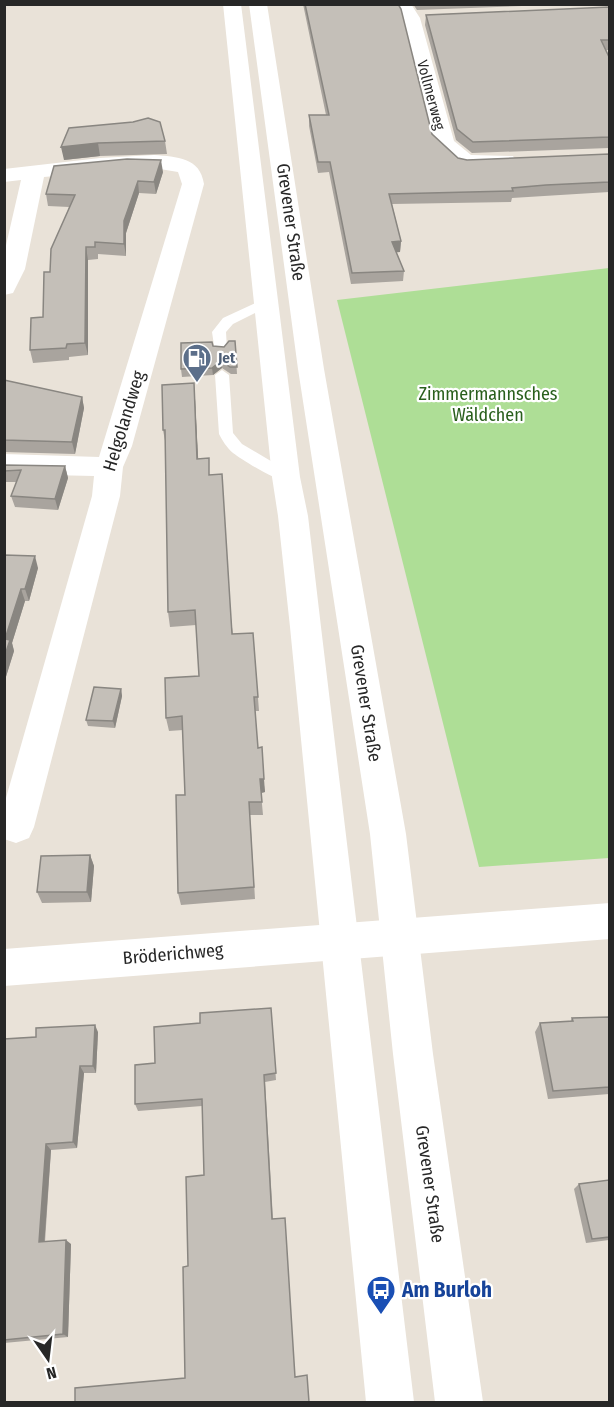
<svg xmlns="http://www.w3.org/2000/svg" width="614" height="1407" font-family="'Fira Sans Condensed',sans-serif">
<rect width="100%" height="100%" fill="#e9e2d8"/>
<path fill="#aede96" d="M609,268V858L479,867L337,300Z"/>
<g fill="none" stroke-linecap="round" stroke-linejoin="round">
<g fill="#fff" fill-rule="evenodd">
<path d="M266,298L271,299L273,302L271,305L233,324L226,332L227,349L225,352H215L212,332L223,318Z"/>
<path d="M222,370L229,375L233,433L242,444L291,473L294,477L291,481C280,484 244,461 233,453C227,448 222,440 219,434L215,375Z"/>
</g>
<g fill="#fff" fill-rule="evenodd">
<path d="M393,4H411L420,18L454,141L471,155L513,156L516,161L513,166C502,168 469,171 459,167C450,163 439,152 433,144L402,18Z"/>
<path d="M154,155C177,157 200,157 204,184L132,446L123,467L120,496L34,827L29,838L16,843L4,839V805L92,496L94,476L4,474V454L99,457L182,184L178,172L154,168L129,169L44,177L25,269L13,293L4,295V254L21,180L4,182V169L100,158Z"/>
</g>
<path fill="#fff" fill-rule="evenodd" d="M610,903V939L4,986V949Z"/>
<g fill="#fff" fill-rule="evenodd">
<path d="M223,4H241L300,477L308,516L321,627L414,1402H366L290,627L278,516L272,477Z"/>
<path d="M249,4H267L324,369L406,834L433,1054L483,1402H435L393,1054L370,834L298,369Z"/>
</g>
</g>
<g fill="#a9a49e">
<path d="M303,4H398L432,134L458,158L467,160L609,154V192L544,196L512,198L511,202L392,204L401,241L400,252H396L404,271L403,281L351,284L329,172L318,173L309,126V115H326Z"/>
<path d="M413,4H577L417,10Z"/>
<path d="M609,7V50H606L609,57V148L472,153L456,140L425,25L426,15Z"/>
<path d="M69,128L165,141L167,154L100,156L64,160Z"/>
<path d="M163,172L156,194L139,193L126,233V256L98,254V259L88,260V355L69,357V360L33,363L30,350L43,317L50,272L69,207L48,206L46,194Z"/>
<path d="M235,341L237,374H231L222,368L213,375L182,377L181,369L213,346L224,347Z"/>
<path d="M4,380L82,397L84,408L75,454L4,452Z"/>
<path d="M195,399L198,459L210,475L233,634L253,633L259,711H255L258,748L265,792L261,793L263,815H250L255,899L181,905L178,893L185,795L183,730L169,731L166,718L199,676L196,625L170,627L168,612L166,446L163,430Z"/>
<path d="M4,465L65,466L68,478L58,510L15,507L11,496L17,482H4Z"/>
<path d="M4,555L38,568L29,601H25L12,643L14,651L4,683Z"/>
<path d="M121,689L122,696L115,728L88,726L86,720Z"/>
<path d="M90,855L94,866L91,902L42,903L37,892Z"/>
<path d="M271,1008L276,1080L265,1082L273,1219L295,1377L309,1402L185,1378L188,1266L204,1175L202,1106L138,1111L135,1104L155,1063L200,1023Z"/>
<path d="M609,1017V1094L548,1099L535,1032L540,1023L570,1022L572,1018Z"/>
<path d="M98,1032L96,1073H84L77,1148L51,1150L45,1242L71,1244L68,1337L4,1343V1039Z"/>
<path d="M609,1180V1240L586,1243L574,1189L579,1184Z"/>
</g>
<g fill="#898681">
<path d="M98,143L100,156L64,160L61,147Z"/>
<path d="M161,160L163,172L156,194L154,182Z"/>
<path d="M138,181L139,193L126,233V256L124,244V221Z"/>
<path d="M401,241L400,252L391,253L392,242Z"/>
<path d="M86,247L88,260V355L85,343Z"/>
<path d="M221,361L222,368L213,375L212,368Z"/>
<path d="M194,383L195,399L199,475L197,459Z"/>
<path d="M82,397L84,408L75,454L72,442Z"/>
<path d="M65,466L68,478L58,510L55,499Z"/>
<path d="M35,556L38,568L29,601L25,589Z"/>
<path d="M21,589L25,601L12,643L14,651L4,683L5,639Z"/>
<path d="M121,689L122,696L115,728L113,721Z"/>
<path d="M260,779H264L265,792L261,793Z"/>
<path d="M90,855L94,866L91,902L87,892Z"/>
<path d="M95,1025L98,1032L96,1073L93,1066Z"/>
<path d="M80,1066L84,1073L77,1148L73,1142Z"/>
<path d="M46,1144L51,1150L44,1247L39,1242Z"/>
<path d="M66,1240L71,1244L68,1337L63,1334Z"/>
</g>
<g fill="#c4bfb8" stroke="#898681" stroke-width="1.5">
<path d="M305,4H398L401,9L432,134L458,158L467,160L609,154V182L546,185L512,188L513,191L389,194L401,241L392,242L404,271L352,273L330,162H318L309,115H329Z"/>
<path d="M609,7V40H601L609,57V137L473,142L457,129L426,15Z"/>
<path d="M148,118L160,122L165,141L98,143L61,147L69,128L133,122Z"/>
<path d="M127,159L161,160L154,182L138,181L124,221V244L95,242V247H86L85,343L67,344L66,348L30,350L31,318L43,317L44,272H50L51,249L75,195L46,194L54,166Z"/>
<path d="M229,341H235L237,367H230L221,361L212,368L181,369V343L212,342L213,346L224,347Z"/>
<path d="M4,380L82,397L72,442L4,440Z"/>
<path d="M194,383L197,459L209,458V475L222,474L232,634L253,633L258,697H254L258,748L262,747L264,779H260L262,802H249L254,887L178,893L176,795H185L182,716L166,718L165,678L199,676L195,610L168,612L165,430H163L162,385Z"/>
<path d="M4,465L65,466L55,499L11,496L21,470L4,471Z"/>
<path d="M4,555L35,556L25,589H21L5,639L10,640L4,658Z"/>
<path d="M94,687L121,689L113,721L86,720Z"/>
<path d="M90,855L87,892H37L41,856Z"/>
<path d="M271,1008L276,1073L264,1075L272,1219L285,1218L295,1377L307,1375L309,1402H75V1388L185,1378L183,1267L188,1266L186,1177L204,1175L202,1099L135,1104V1065L155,1063L154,1027L200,1023V1013Z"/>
<path d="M609,1017V1087L553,1091L540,1023L573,1021L572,1018Z"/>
<path d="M95,1025L93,1066H80L73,1142L46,1144L39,1242L66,1240L63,1334L4,1340V1134L5,1123H4V1039L36,1037V1028Z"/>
<path d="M609,1180V1237L592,1239L579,1184Z"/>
</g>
<defs>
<g id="fuel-pin" transform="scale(1.5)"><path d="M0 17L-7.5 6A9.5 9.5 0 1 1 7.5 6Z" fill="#5c6f8a" stroke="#fff"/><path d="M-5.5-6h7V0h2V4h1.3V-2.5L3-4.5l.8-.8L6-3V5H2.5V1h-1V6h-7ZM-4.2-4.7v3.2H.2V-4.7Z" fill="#fff"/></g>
<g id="bus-pin" transform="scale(1.5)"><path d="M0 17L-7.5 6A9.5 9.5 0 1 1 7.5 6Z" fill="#1a4fb4" stroke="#fff"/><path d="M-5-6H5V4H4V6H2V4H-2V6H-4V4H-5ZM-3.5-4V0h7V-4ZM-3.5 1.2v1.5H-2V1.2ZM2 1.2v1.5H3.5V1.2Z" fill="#fff"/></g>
</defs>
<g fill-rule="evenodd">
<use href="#fuel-pin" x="197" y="358"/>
<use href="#bus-pin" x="381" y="1290"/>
</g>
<g text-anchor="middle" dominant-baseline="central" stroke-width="4.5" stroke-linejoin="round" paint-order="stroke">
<g font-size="15" fill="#272727" stroke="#fff">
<text transform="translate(431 95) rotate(75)">Vollmerweg</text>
</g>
<g font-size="15" font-weight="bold" fill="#4e5e75" stroke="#fff" text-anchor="start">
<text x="218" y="358">Jet</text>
</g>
<g font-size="18" fill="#272727" stroke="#fff">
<text transform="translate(291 222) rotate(82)">Grevener Straße</text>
<text transform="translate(124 421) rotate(-73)">Helgolandweg</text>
<text transform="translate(366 703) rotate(81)">Grevener Straße</text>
<text transform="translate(173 954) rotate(-5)">Bröderichweg</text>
<text transform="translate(430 1184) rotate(82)">Grevener Straße</text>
</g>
<g font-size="18" fill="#295f1c" stroke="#fff">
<text x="488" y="394">Zimmermannsches<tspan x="488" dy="21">Wäldchen</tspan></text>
</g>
<g font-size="21" font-weight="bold" fill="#164399" stroke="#fff" text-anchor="start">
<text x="402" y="1290">Am Burloh</text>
</g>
</g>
<rect width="614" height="1407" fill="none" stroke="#272727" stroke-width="12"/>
<g transform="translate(48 1359) rotate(166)" stroke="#ffffff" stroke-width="4.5" paint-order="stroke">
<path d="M0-4.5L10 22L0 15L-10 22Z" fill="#272727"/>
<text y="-9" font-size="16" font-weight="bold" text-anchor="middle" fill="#272727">N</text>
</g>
</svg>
